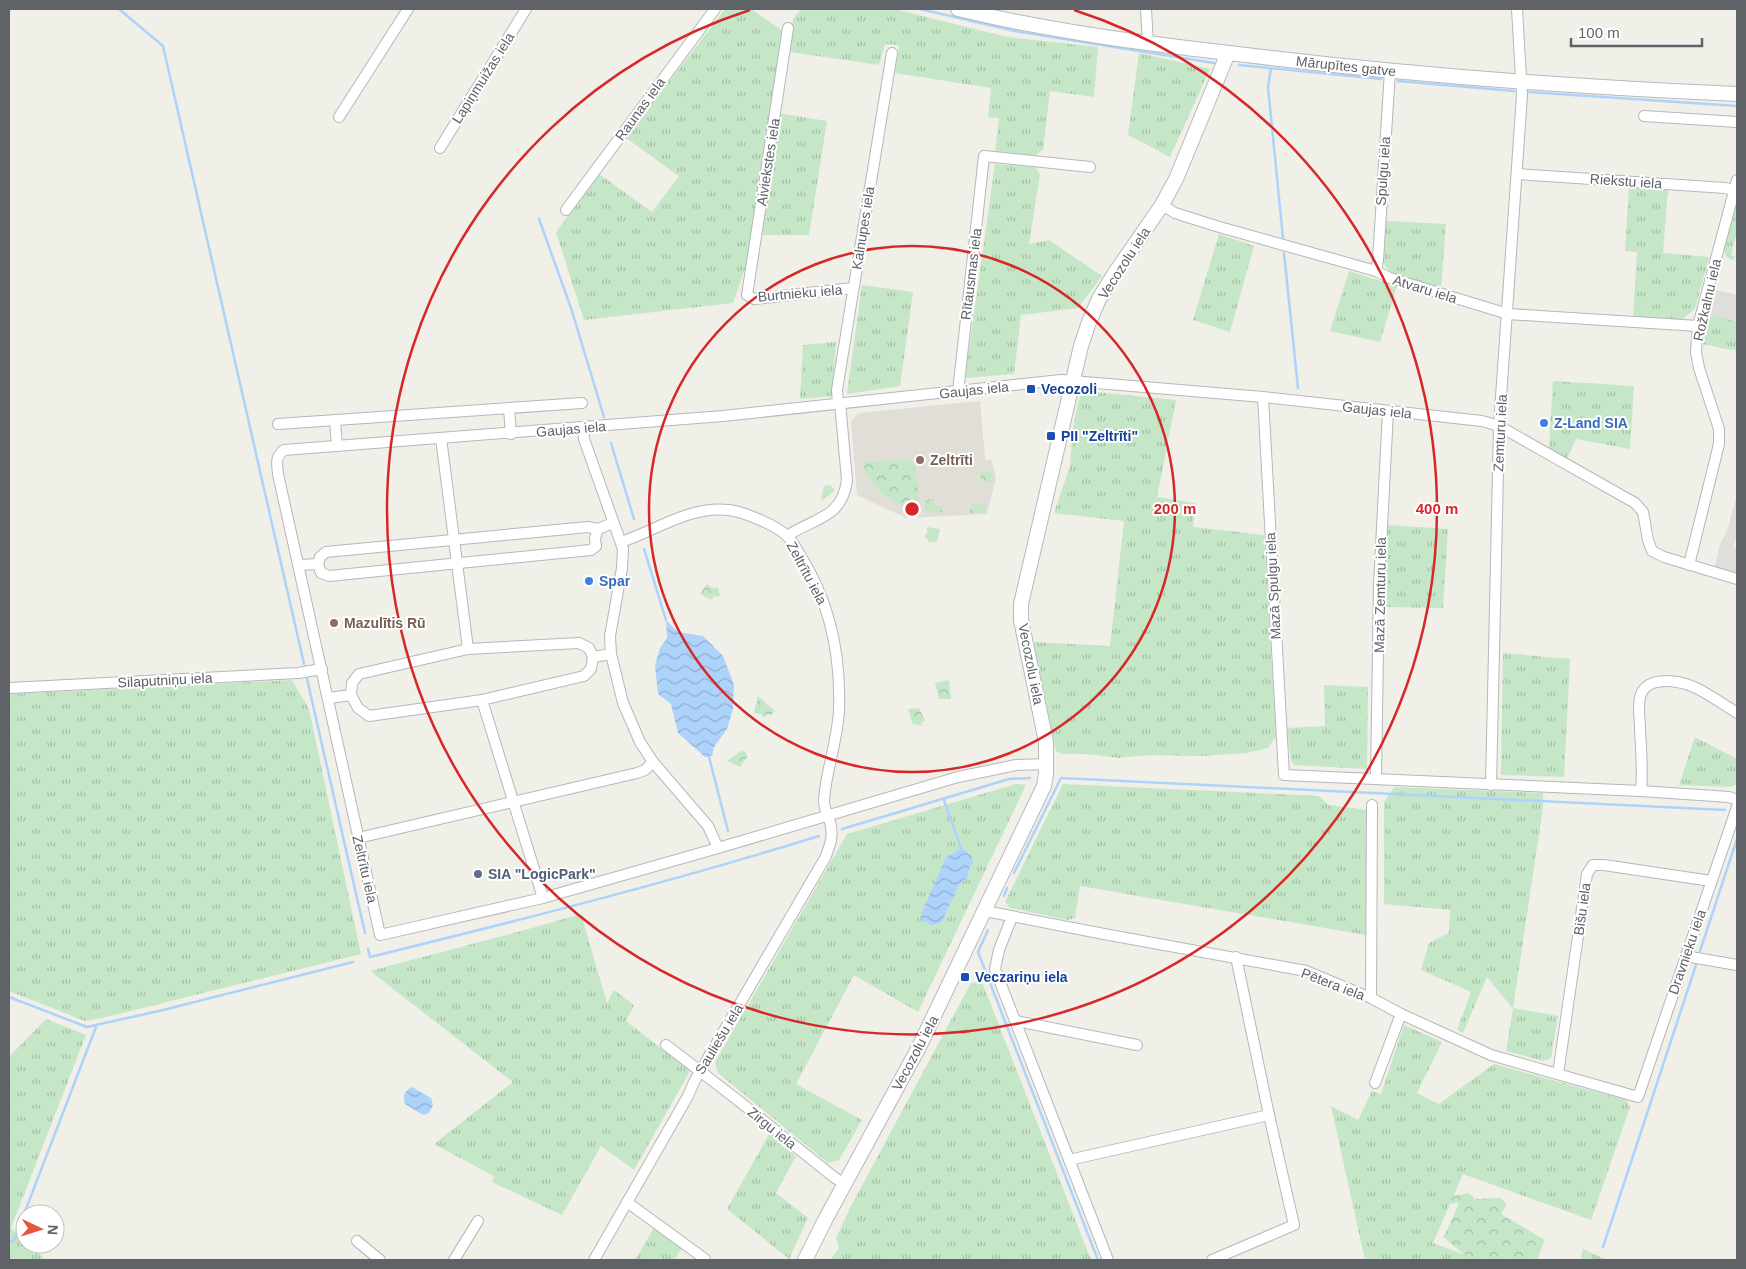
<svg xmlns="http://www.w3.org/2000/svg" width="1746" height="1269" font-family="Helvetica,sans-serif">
<defs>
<pattern id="grass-tufts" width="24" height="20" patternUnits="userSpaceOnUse" patternTransform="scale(1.25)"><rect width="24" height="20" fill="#c6e6c8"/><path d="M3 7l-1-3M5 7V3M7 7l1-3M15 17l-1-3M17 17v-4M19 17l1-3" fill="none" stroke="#a4bea6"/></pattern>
<pattern id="forest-crowns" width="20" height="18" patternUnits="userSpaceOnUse" patternTransform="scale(1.25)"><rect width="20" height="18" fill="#c6e6c8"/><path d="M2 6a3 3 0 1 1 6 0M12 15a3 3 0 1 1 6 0" fill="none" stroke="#a4bea6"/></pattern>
<pattern id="water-waves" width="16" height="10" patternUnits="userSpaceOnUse" patternTransform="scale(1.25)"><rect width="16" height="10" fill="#add3fb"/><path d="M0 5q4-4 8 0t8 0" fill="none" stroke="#90afcf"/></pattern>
</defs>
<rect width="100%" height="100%" fill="#f0efe8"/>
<g fill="#dfdeda">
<path d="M1713,289L1737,295V322L1705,313Z"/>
<path d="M1737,494V534L1733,548L1737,549V573L1715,567L1720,544L1727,531Z"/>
</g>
<path fill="#e0ded6" d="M980,401L985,458L986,460H992L996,479L987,514L906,518L857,495L851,422L858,413Z"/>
<g fill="url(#grass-tufts)" fill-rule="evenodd">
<path d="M725,9H751L784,32L747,263L733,303L584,320L556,232L599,174L652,212L679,176L626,138Z"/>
<path d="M801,9H894L1007,37L1098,47L1094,97L1050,91L1043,150L1034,156L995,152L999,118L988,117L991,88L895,73L899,45L885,44L879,65L790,52L793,19Z"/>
<path d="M1139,53L1210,69L1170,157L1128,135Z"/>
<path d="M778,113L827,121L809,235H758Z"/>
<path d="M995,164L1035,167L1040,174L1029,244L1049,240L1102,276L1078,308L1021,315L1014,374L965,378Z"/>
<path d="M1629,186L1668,189L1663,253L1709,257L1695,309L1680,321L1633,316L1637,252L1625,251Z"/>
<path d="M1737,198V232L1731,255L1735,256L1734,259L1732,260C1725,257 1724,253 1724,246Z"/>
<path d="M1386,221L1446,224L1441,288L1390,272L1382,262Z"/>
<path d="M1219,234L1254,246L1230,332L1193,320Z"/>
<path d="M1349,271L1397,286L1380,342L1330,331Z"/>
<path d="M862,285L913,292L900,386L847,394Z"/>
<path d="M1705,313L1737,322V351L1701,344Z"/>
<path d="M836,342L832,396L800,399L803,345Z"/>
<path d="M1553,381L1634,386L1630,449L1576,439L1567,459L1549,448Z"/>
<path d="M1094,392L1176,400L1157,497L1195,503L1193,527L1264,535L1276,736L1268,748L1246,753L1201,756L1146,755L1119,758L1087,754H1062L1056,751L1033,642L1110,646L1124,521L1054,513L1070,466L1073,427L1080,395Z"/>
<path d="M1387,525L1448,529L1443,608L1385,607Z"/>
<path d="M1503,653L1570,659L1564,777L1501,775Z"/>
<path d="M292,680L309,709L361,954L102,1018L85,1021L9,991V694Z"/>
<path d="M1324,685L1368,687L1367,769L1294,765L1291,761L1287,728L1325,726Z"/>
<path d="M1695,737L1737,759V784L1731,787L1679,785Z"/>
<path d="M1016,784L1026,785L918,1012L854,975L796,1084L862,1120L839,1160L828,1163L718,1073L715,1062L847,834ZM961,848L969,869L968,876L959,885L942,922L932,926L921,914L946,857Z"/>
<path d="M1063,784L1319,796L1328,805L1367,810L1366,935L1080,886L1075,918L1068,920L1010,908L1005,902Z"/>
<path d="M1394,787L1543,793V807L1513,1008L1558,1016L1551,1058L1544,1061L1506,1051L1513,1009L1487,977L1463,1033L1457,1030L1471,992L1421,970L1429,943L1449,933L1450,910L1384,904V802Z"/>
<path d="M581,914L607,1003L614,990L634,1005L626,1021L690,1071L634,1170L601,1146L562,1215L492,1182L494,1176L434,1144L513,1082L370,971L518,932Z"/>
<path d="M982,982L1091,1260H830L839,1248L836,1238L851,1206L971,983Z"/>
<path d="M46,1019L86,1035L11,1228L25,1241V1244H28L46,1260H9V1057Z"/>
<path d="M1404,1025L1442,1042L1417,1093L1439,1104L1494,1064L1626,1100L1630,1107L1591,1220L1463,1174L1433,1243L1479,1260H1365L1331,1106L1358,1120L1372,1091L1381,1094Z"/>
<path d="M769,1134L796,1156L776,1193L808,1218L789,1259L727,1209Z"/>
<path d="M655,1226L682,1248L674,1260H635Z"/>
<path d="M1583,1249L1607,1260H1580Z"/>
</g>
<g fill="url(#forest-crowns)">
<path d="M900,459L911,461L915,467L920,510L919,512C891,503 875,492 863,466L864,463Z"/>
<path d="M992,471L993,481L981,482L980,472Z"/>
<path d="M831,485L832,488H834V492H832L831,494L821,501L824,486Z"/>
<path d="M933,499L935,506H941L942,512L930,513L925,510L924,500Z"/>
<path d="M980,503H986V513H969L973,504Z"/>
<path d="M927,527L940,529L937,542H929L927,538H925V534H927Z"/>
<path d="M707,584L714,589L716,587L719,589L718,592L721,594L718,597L714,596L711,600L700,594Z"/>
<path d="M949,680L951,699H939L935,683Z"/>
<path d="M758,696L775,711L771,715L766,714L765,717L762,716V714L754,713Z"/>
<path d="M919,708L925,721L921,722L922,725L918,726L917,724L913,725L908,709Z"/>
<path d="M741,751L746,752V754L748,756L740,767L727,761Z"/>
<path d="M1469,1193L1475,1199L1500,1198L1507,1204L1501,1214L1545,1240L1537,1260L1470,1259L1443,1237L1448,1228L1459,1203L1446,1204L1449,1197Z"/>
</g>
<g fill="url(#water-waves)">
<path d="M666,620L678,632L703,636L723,656L734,685L733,709L727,729L714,747L712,756L705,757L678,733L671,704L658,694L655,665L660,648L667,638Z"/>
<path d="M961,848C968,851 972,855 973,863L969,869L968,876L959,885L942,922L932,926L927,922L921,920V914L946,857Z"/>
<path d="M412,1087L431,1098L433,1105L429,1113L423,1115L405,1104C402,1096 405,1091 412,1087Z"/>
</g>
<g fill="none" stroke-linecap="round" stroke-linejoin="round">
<g stroke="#add3fb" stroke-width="2.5">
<path d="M119,9L163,46L304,664"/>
<path d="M920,9L1015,31L1214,63"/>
<path d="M1239,65L1381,79"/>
<path d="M1271,68L1268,87L1283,238"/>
<path d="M1398,81L1514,91"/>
<path d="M1529,92L1737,106"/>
<path d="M539,219L571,308L604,417"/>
<path d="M1284,253L1298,388"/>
<path d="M611,443L634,519"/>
<path d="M644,549L666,620"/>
<path d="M307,679L365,933"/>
<path d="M709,757L728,831"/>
<path d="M944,800L961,848"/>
<path d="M842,829L1009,779L1030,778"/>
<path d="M1014,873L1061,778L1725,810"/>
<path d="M1004,896L1007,888"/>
<path d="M988,930L978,952L1098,1260"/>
<path d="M368,949L370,957C521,920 671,882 819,836"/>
<path d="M1700,951L1737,839"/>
<path d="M9,997L87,1027L159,1011L353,962"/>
<path d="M9,1243L14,1240L96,1027"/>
<path d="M1603,1247L1696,965"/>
</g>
<g stroke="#b5b7bb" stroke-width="12">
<g id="street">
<path d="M1146,9L1148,44"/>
<path d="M788,28L747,295L754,299L853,288"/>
<path d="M1644,116L1737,122"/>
<path d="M339,117L408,9"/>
<path d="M440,148L526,9"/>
<path d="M1518,174L1725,188L1734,190"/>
<path d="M1162,205L1175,213L1216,226L1376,271L1390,278L1508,314L1698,326"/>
<path d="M566,210L715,9"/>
<path d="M1376,271L1378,260L1390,71"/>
<path d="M958,392L984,156L1090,167"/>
<path d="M1263,397L1284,775L1641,791L1729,797L1737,800"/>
<path d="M838,403L837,390L892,53"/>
<path d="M509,408L511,434"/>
<path d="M335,420L337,446"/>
<path d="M278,424L582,403"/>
<path d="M583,428L584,439L623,549L622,568L610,636L611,654L623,703L640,742L653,762L708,826L718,848"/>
<path d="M441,438L468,649"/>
<path d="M787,536C815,517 842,519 847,480L840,403"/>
<path d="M318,564L321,573L329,576L591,550L596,546L595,538L598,529"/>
<path d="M299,565L318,564L320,557L326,552L588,527L598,529L613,523"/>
<path d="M1689,565L1719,444V429L1699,368L1696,352L1697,337L1698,326L1737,180"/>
<path d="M9,688L298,673L322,669"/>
<path d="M351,695L352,683L359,674L468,649L579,643L589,648L593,657"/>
<path d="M329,698L351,695L358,708L369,716L482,700L584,676L591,669L593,657L611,654"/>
<path d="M482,700L543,898"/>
<path d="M1047,764L1016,765L958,777L718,848L543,898L380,935L278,474C277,463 275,457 284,450L723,416L1061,380L1263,397L1482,421L1499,426L1635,503L1643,512L1648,540L1652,551L1664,557L1737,579"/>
<path d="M1376,779L1379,586L1388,411"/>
<path d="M1491,785L1499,426L1522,95L1517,9"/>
<path d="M1641,791C1643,770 1641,749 1640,729C1640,718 1637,704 1641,694C1649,675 1679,681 1694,687C1709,694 1723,704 1737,713"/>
<path d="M358,838L637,773L645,770L653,762"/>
<path d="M985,911L1104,934L1306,971L1371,998L1401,1014L1491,1055L1638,1097L1737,807"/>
<path d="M1012,917L999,950L995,969L1108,1260"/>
<path d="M1685,956L1737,965"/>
<path d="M1371,998L1372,805"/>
<path d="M1016,1021L1137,1045"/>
<path d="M666,1045L735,1098L835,1178L845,1184"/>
<path d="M1558,1074L1587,874L1593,865H1604L1711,881"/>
<path d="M1375,1083L1401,1014"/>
<path d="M1069,1160L1269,1115"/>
<path d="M627,1202L705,1259"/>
<path d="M357,1241L380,1260"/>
<path d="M454,1260L478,1221"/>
<path d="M594,1260L688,1096L694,1082L825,858C830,846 834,835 830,822C828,816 825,810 824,803C824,793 826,783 828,773C832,753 838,731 839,710C841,654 830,602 800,555C796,549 792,540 787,536C776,525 744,512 729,510C691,505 655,531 621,542"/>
<path d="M1212,1260L1294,1225L1269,1115L1236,957"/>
</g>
</g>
<g stroke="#b6b9be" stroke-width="16">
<g id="secondary">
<path d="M958,9C1053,32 1149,44 1246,55C1409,75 1573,87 1737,94"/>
<path d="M805,1260L825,1220L919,1047L1044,786L1046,774V742L1021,620V604L1081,346L1089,322L1099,299L1115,273L1162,205L1176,179L1228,53"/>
</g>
</g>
<use href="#street" stroke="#fff" stroke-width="10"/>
<use href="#secondary" stroke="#fff" stroke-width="14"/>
</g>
<g fill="none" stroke="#d62828" stroke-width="2.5">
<circle cx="912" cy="509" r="263"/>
<path d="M1074 10A525 525 0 1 1 750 10"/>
</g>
<g fill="#1a4fb4" stroke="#fff" stroke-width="2">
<rect x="1026" y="384" width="10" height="10" rx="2.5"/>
<rect x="1046" y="431" width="10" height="10" rx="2.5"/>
<rect x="960" y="972" width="10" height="10" rx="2.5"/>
</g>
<g fill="#3f7fe0" stroke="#fff" stroke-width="2">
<circle cx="1544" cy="423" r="5"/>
<circle cx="589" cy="581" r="5"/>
</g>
<g fill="#8d6e63" stroke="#fff" stroke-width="2">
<circle cx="920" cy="460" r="5"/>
<circle cx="334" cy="623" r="5"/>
</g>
<circle fill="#5c6f8a" stroke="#fff" stroke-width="2" cx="478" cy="874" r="5"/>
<g text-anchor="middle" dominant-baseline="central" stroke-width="4" stroke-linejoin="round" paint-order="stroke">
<g font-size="14" fill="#5f6267" stroke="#fff">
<text transform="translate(1346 66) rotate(6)">Mārupītes gatve</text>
<text transform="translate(483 78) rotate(-58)">Lapiņmuižas iela</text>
<text transform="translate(640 109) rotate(-54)">Raunas iela</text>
<text transform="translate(768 162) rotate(-81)">Aiviekstes iela</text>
<text transform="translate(1383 171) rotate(-86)">Spulgu iela</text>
<text transform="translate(1626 181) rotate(4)">Riekstu iela</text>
<text transform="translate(863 228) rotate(-81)">Kalnupes iela</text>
<text transform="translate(1124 263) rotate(-57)">Vecozolu iela</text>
<text transform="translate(971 274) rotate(-83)">Rītausmas iela</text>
<text transform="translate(1425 289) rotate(17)">Atvaru iela</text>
<text transform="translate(800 293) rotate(-5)">Burtnieku iela</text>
<text transform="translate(1707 300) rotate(-77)">Rožkalnu iela</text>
<text transform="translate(974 390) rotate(-6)">Gaujas iela</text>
<text transform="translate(1377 410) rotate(6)">Gaujas iela</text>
<text transform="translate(571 429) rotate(-5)">Gaujas iela</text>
<text transform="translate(1500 433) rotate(-87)">Zemturu iela</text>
<text transform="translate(807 573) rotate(62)">Zeltrītu iela</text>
<text transform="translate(1273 586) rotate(-93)">Mazā Spulgu iela</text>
<text transform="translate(1380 595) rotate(-89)">Mazā Zemturu iela</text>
<text transform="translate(1031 664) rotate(79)">Vecozolu iela</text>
<text transform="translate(165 680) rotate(-3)">Silaputniņu iela</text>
<text transform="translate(365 869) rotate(77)">Zeltrītu iela</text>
<text transform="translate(1582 909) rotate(-82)">Bišu iela</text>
<text transform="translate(1687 952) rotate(-71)">Dravnieku iela</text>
<text transform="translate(1333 984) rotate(21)">Pētera iela</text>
<text transform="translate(719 1039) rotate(-59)">Sauliešu iela</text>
<text transform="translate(915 1053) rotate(-62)">Vecozolu iela</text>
<text transform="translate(772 1128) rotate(39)">Zirgu iela</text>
</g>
<g font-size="14" font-weight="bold" fill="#164399" stroke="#fff" text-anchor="start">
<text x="1041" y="389">Vecozoli</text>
<text x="1061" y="436">PII "Zeltrīti"</text>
<text x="975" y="977">Veczariņu iela</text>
</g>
<g font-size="14" font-weight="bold" fill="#366cbe" stroke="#fff" text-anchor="start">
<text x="1554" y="423">Z-Land SIA</text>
<text x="599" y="581">Spar</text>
</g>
<g font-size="14" font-weight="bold" fill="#785e54" stroke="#fff" text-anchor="start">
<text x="930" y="460">Zeltrīti</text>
<text x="344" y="623">Mazulītis Rū</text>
</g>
<g font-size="14" font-weight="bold" fill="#4e5e75" stroke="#fff" text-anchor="start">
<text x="488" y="874">SIA "LogicPark"</text>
</g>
</g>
<circle cx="912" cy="509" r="8" fill="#d62828" stroke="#fff" stroke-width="2.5"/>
<g font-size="15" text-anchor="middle" font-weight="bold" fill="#d62828" stroke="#fff" stroke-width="4" stroke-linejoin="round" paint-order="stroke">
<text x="1175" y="514">200 m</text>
<text x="1437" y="514">400 m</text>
</g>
<rect width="1746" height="1269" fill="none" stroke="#5f6267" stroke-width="20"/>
<g transform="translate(40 1229) rotate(94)"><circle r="24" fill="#ffffff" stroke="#bfc0c2"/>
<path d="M0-4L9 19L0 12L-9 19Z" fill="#e2563c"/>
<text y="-8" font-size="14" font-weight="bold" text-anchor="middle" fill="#5f6267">N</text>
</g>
<path d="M1571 38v8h131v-8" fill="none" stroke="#5f6267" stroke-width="2.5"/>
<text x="1578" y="38" font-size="15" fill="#5f6267" stroke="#ffffff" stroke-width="4" paint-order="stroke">100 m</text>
</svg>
